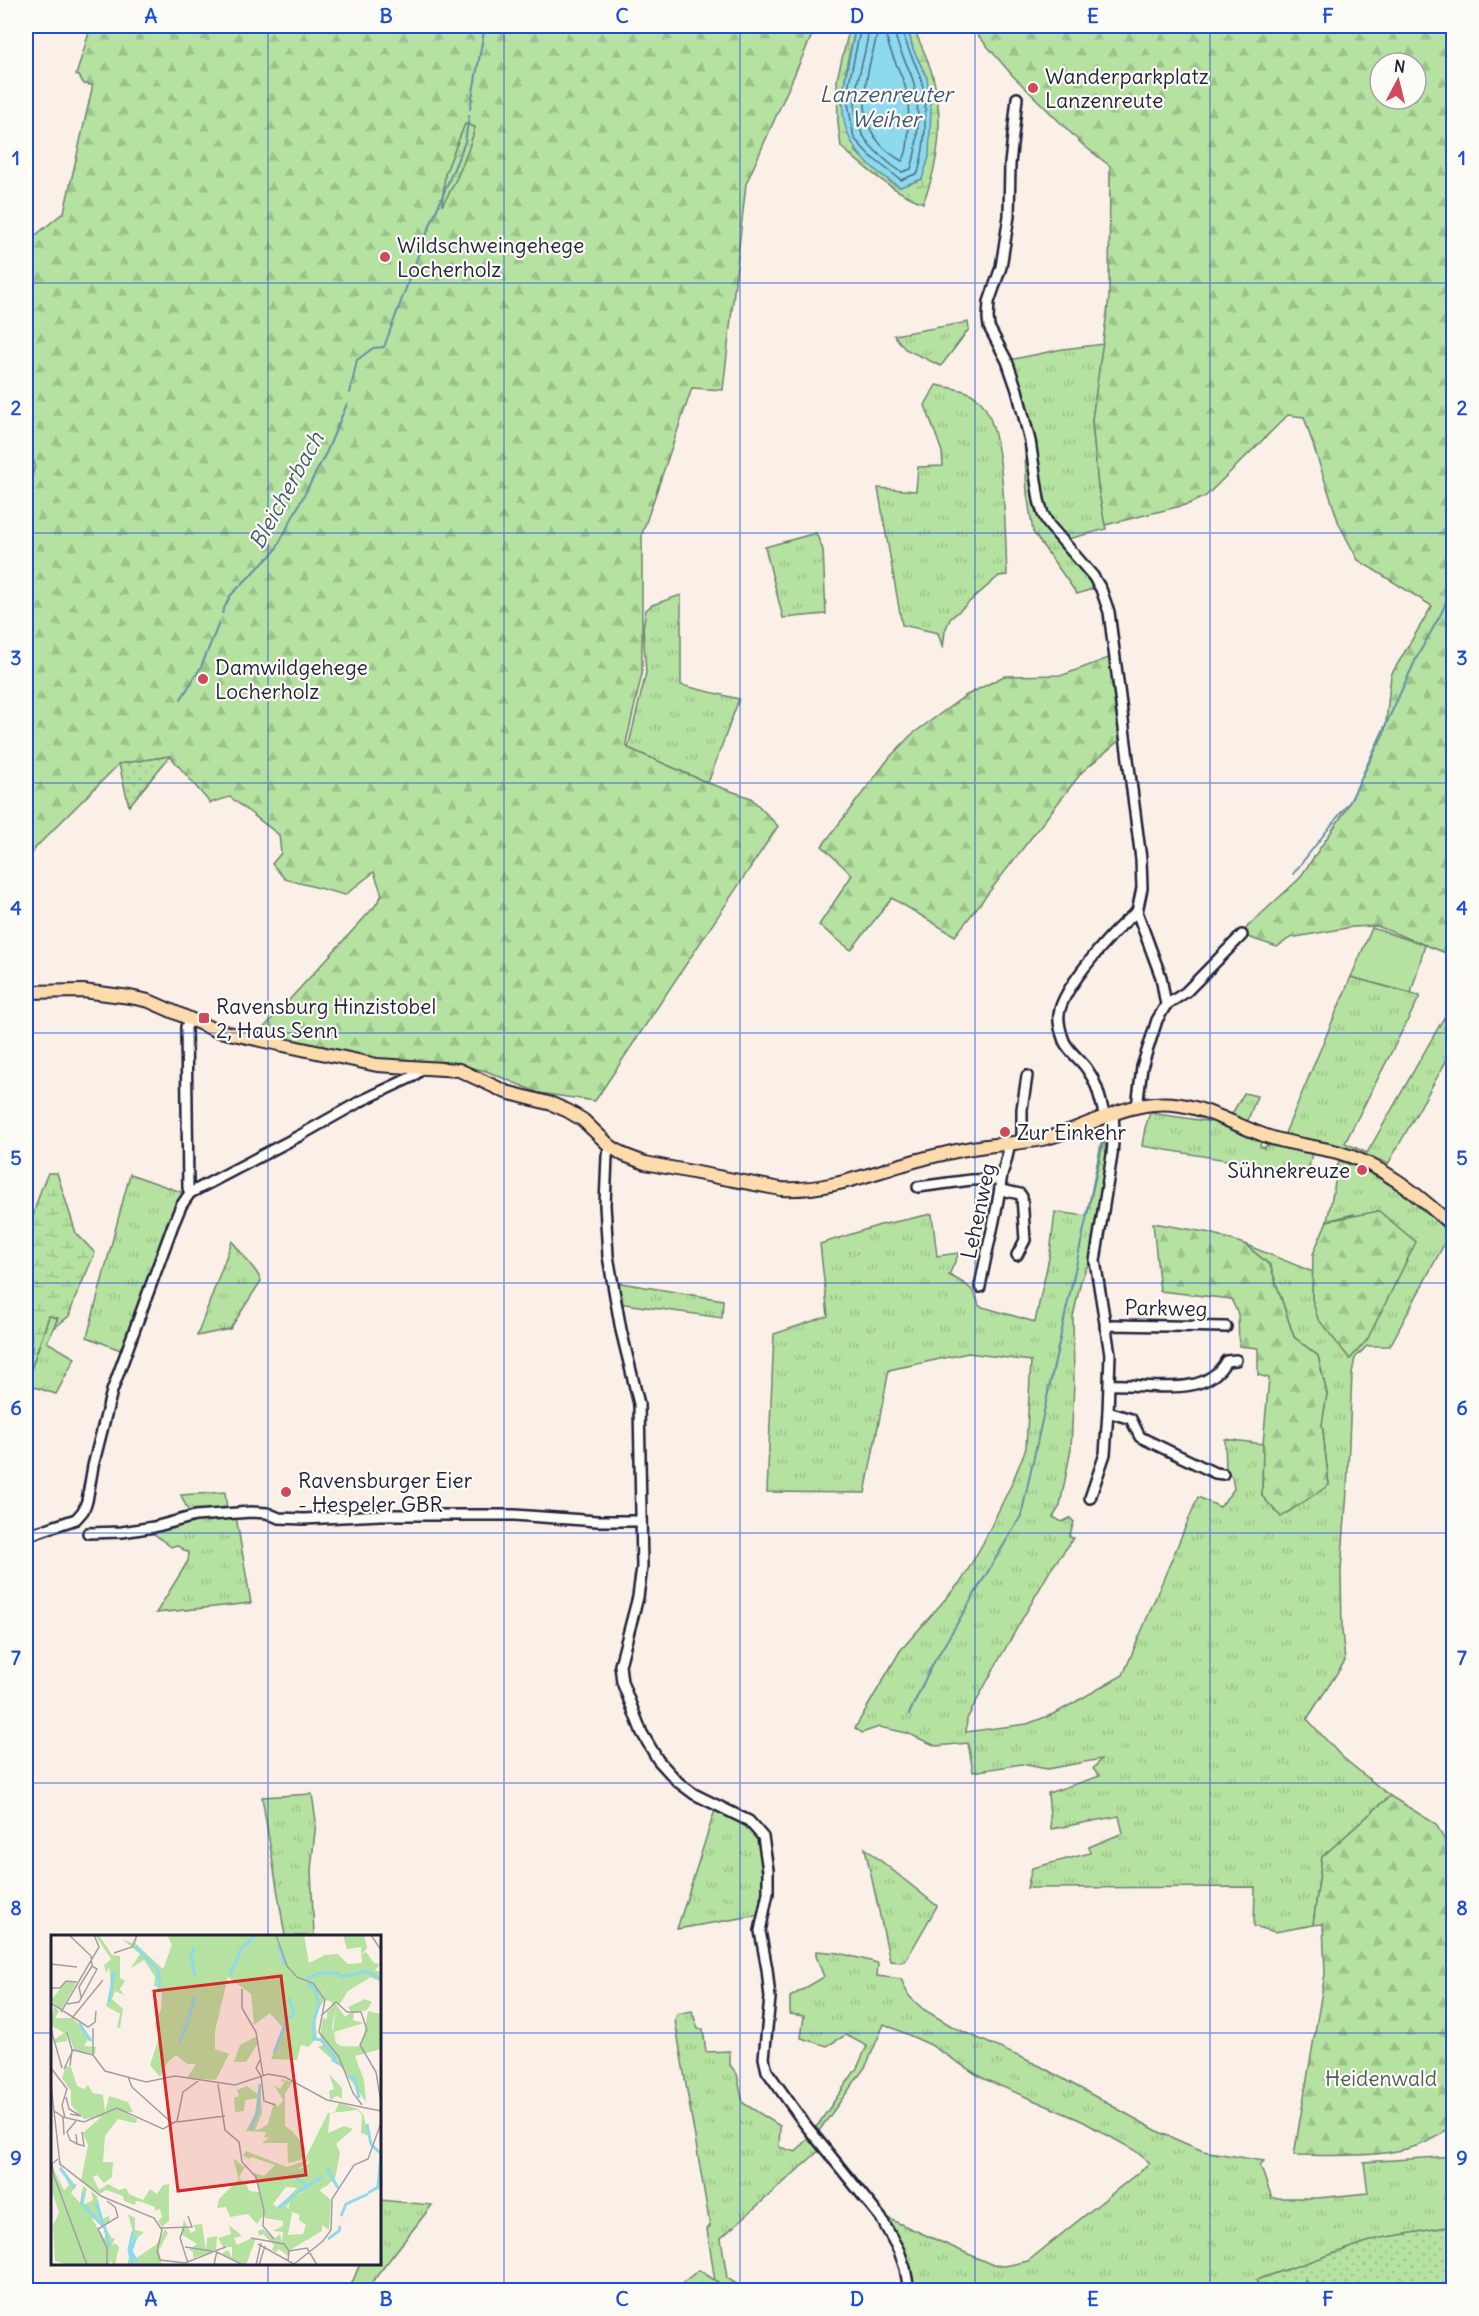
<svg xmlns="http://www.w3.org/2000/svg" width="1479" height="2316" font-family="Delius,sans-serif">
<defs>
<pattern id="grass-tufts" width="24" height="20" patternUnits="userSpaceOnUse" patternTransform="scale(1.5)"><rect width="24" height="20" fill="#b5e2a0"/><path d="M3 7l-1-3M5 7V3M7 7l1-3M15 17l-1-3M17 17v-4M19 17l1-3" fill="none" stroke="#9bc28b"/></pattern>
<pattern id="forest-firs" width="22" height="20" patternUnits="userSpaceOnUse" patternTransform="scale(1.5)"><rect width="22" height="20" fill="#b5e2a0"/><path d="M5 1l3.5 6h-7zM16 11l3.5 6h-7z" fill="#9bc28b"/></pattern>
<pattern id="wetland-marsh" width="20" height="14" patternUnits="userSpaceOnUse" patternTransform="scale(1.5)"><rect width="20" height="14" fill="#b5e2a0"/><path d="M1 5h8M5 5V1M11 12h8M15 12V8" fill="none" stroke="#9bc28b"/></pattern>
<pattern id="park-dots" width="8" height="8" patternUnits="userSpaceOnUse" patternTransform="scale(1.5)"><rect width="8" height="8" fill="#b5e2a0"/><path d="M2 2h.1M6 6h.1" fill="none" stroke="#9bc28b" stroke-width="1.8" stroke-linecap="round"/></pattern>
</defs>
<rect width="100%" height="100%" fill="#fbf0e7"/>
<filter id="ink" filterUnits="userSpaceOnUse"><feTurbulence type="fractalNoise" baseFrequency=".0167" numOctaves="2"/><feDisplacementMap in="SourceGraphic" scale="12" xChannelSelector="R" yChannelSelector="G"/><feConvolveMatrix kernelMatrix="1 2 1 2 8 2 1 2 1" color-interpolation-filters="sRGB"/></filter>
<g filter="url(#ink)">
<g fill="url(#grass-tufts)" stroke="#6c826e" stroke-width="1.5">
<path d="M968,322L969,329L941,366L905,349L894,335Z"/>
<path d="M1103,344L1092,420L1098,487L1106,529L1065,540L1049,518L1045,507L1009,360L1063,349Z"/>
<path d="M936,385C950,388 969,389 979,400C1006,425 1005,537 1007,575L999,576L950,619L945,631L943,649L938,633L902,625L878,488L916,491L918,467L943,466L942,452L925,405Z"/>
<path d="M1023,418L1038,503L1098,587L1077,594L1033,532L1027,493Z"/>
<path d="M816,533L823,550L826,614L783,618L765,547Z"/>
<path d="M681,595V685L739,699L708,783L628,748L646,673L643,627L646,610L652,605Z"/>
<path d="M1351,977L1420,996L1345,1143L1367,1153L1450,1007L1453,1008V1049L1388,1164L1380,1160L1377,1164L1283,1138Z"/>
<path d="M1244,1093L1257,1096L1246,1125L1230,1117Z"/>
<path d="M1150,1113L1213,1122L1261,1142L1260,1146L1264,1148L1267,1145L1312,1154L1309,1166L1319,1169L1317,1175L1142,1146L1145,1128Z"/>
<path d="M1104,1139L1107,1158L1093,1254L1081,1280L1073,1317L1074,1382L1071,1449L1060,1506L1053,1517L1062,1522L1070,1518L1074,1522L1069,1537L1074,1538L1051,1569L997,1663L967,1719L966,1732L1027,1724L1056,1713L1123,1675L1198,1497L1220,1507L1234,1489L1232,1477L1226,1471L1225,1439L1263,1444L1262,1496L1329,1485L1322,1424L1327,1394L1318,1356L1294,1337L1270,1265L1244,1244L1313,1272L1312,1299L1354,1214L1327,1221L1336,1178L1331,1177L1340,1161C1384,1174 1416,1204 1450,1233L1390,1346H1367L1355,1358L1352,1373L1347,1491L1341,1570L1342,1631L1345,1661L1307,1719L1341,1756L1390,1796L1322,1857L1313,1925L1275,1932L1254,1926L1255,1887L1027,1888L1032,1868L1090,1853L1089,1847L1123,1833L1119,1816L1051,1829L1048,1793L1100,1776L1093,1769L1101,1759L1047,1769L1021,1764L973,1772L968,1743L936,1746L907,1733L879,1727L862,1733L855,1728L900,1651L962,1580L983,1543L1012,1483L1026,1448L1031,1361L968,1353L889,1370L865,1493L767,1492L774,1334L828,1316L820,1244L880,1225L932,1214L937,1256L959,1253L949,1275C964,1283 976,1288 979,1306L1035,1322L1050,1253L1055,1212L1087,1216Z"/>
<path d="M130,1174L184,1193L179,1203L123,1351L87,1337Z"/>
<path d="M232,1241L257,1273L261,1281L230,1329L197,1336Z"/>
<path d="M615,1282L723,1300L722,1318L618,1303Z"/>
<path d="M49,1316L58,1318L47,1342L75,1358L56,1394L34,1387L26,1394V1384Z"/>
<path d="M225,1492L227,1509L190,1515L181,1495Z"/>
<path d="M236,1516L251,1603L156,1613L188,1561L189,1553L176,1545L171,1547L153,1533L193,1521Z"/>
<path d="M312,1794L316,1821L311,1870L314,1936H285L262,1797Z"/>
<path d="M715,1810C724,1813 735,1816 742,1820C773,1840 768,1885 759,1915L677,1929Z"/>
<path d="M865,1848L937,1906L906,1960L901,1962L890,1961Z"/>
<path d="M816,1951L839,1953L878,1963L877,1976L901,1979L909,1996L923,2009L953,2027L1040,2066L1161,2133L1203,2151L1264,2161L1260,2165L1272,2198H1318L1368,2193L1364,2162L1453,2156V2226L1439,2290H912L887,2218L993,2265L1005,2266L1028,2261L1150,2163L1134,2150L1082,2121L982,2078L931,2045L884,2024L866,2066L816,2135L813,2132L857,2068L867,2046L846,2035L827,2046L801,2038L804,2016L790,2014V1997L824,1977L816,1956Z"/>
<path d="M692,2011L698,2029H703L706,2052L730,2051V2065L737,2074L743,2103L780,2126L779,2147L796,2152L809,2136L820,2150L721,2238L727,2278L746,2290H730L715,2281L707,2229L710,2226L675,2020L677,2014Z"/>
<path d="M380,2200L432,2205L366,2290H349L360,2264H380Z"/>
</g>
<g fill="url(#forest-firs)" stroke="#6c826e" stroke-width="1.5" fill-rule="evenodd">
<path d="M91,26H816L746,184L723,390L692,388L642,534V674L626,743L628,748L708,783L751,798L778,826L595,1101L539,1093L486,1071L451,1063L372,1060L258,1034L375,906L382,895L374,872L345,895L285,879L272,864L281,853L279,835L230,797L210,803L170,756L119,764L36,847L26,864V497L35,465L26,441V243L64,212L92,89V85L84,84L79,76L76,75Z"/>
<path d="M970,26H1453V956L1377,926L1352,927L1290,938L1277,947L1242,935L1248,926L1299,879L1345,811L1385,731L1391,675L1432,606L1358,560L1339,524L1304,417L1288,415L1206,496L1189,504L1105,525L1098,487L1092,420L1109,298L1110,166L1083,145L1013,76ZM1380,63H1416V99H1380Z"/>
<path d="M1114,656L1121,739L1082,772L955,936L892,898L851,950L819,925L852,875L822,846L890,757L911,735L965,696L1004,676L1063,675Z"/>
<path d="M1379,1211L1416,1242L1367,1340L1350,1359L1318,1319L1312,1299L1313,1254L1327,1221Z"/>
<path d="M1153,1223L1211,1233L1244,1244L1270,1265L1294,1337L1318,1356L1327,1394L1322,1424L1329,1485L1281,1517L1262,1496L1263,1444L1269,1378L1258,1375V1348L1239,1346L1238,1314L1231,1299L1160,1291Z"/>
<path d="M1390,1796L1436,1824L1453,1856V2123C1421,2162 1340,2155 1294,2155L1325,1974L1323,1924L1313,1925L1322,1857Z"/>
<path d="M699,2270L730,2290H673Z"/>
</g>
<g fill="url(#wetland-marsh)" stroke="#6c826e" stroke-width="1.5">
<path d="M850,26H856L847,63L842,103L856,152L889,181L900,187L922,179L927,78L913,49L907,26H913C920,44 930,62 934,81C944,123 939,164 923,203C891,191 867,169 841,147L838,123L837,79Z"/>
<path d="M465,124L475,127C468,156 457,180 442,206L445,174Z"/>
<path d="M48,1173H57L76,1233L95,1253L74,1301L69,1316L53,1329L58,1318L49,1316L26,1384C25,1371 31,1360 32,1347C33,1334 26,1319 26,1306C23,1261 29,1213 48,1173Z"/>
</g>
<g fill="url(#park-dots)" stroke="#6c826e" stroke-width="1.5">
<path d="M170,756L129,806L119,764Z"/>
<path d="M1453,2226V2290H1261L1256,2280L1376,2239Z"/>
</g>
<path fill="#b5e2a0" stroke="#6c826e" stroke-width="1.5" d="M1372,928L1425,945L1411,993L1351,977Z"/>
<path fill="#8dd9ed" stroke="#6290a6" stroke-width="1.5" d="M856,26H907L913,49L927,78L931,110L929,157L922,179L900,187C823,141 841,100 856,26Z"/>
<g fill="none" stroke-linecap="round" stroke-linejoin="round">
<g stroke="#4d6b82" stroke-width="1.5">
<path d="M861,26L849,83L848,103L854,138L870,156L901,180L918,173C925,148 929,104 921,79C915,60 904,46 902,26"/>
<path d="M869,26C866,73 833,115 880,155C887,161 894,168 902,172L911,169C919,144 920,109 914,84C909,63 896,51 894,26"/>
<path d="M878,26C877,40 872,53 869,67C860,108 863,139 902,161C911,151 910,97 904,83C897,63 886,47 885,26"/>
</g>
<g stroke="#6290a6" stroke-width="2">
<path d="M470,109L485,26"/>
<path d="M350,393L357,360L373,348L384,347L422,245L465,142L469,116"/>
<path d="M222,613L230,596L275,551L326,453L347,404"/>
<path d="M181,699L201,667L219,623"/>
<path d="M1293,874L1351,800L1417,657L1442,612L1454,580"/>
<path d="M909,1714L930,1669L1021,1516L1086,1220L1104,1130"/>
<path d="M1305,2281L1316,2290"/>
</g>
<g stroke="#22223b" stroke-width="14">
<g id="minor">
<path d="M1017,98L1010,164L1009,216L1001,267L989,302L988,318L989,327L1007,361L1017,390L1030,441L1039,500L1043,514L1049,525L1093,576L1101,589L1109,612L1141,859L1142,888L1137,912L1161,977L1166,1005L1157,1020L1142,1067L1137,1107"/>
<path d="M1166,1005L1186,992L1242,935"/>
<path d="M190,1021L186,1027L188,1188L190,1193"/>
<path d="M1113,1114L1114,1130L1112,1155L1095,1261L1110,1354L1108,1412L1131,1419L1140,1437L1215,1473L1223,1474"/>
<path d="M1105,1117C1100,1100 1098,1084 1087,1069C1080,1059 1069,1052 1064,1041C1061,1033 1058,1022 1059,1014C1062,988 1116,927 1137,912"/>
<path d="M1022,1142V1109L1027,1076"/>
<path d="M610,1146L607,1156L605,1205L608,1256L621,1330L639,1404L642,1567L638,1597L620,1665L622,1682L642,1733L658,1760L678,1782L694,1794L749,1821L763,1837L768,1870V1893L760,1931L767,1969L770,1998L764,2058L767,2071L804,2123L881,2218L899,2251L905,2268L909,2290"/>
<path d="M918,1187L971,1180L1001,1179"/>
<path d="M1001,1190L1020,1194L1022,1197L1025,1240L1017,1255"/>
<path d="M980,1287C986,1251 997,1216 1001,1180C1003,1168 1009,1157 1009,1143"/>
<path d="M1105,1327L1112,1325L1226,1327"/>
<path d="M1110,1385C1147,1383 1205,1400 1226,1361L1236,1360"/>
<path d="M1090,1498L1105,1454L1108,1412"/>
<path d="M88,1533L122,1532L154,1527L195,1516L251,1512L267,1513L279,1518L304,1519L380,1515H514L597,1521H641"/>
<path d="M26,1536L76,1519L83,1511L87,1501L93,1466L112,1391L173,1225L181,1206L190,1193L299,1136L361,1101L412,1077L423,1068"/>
</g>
</g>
<g stroke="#22223b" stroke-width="16">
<path id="major" d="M26,992L83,991L130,997L149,1001L215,1030L247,1037L377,1065L459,1070L506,1092L552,1104L568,1111L583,1120L610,1146L624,1155L645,1163L781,1189C831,1192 878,1170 926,1158C944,1154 961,1149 979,1147C1000,1144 1021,1143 1042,1139C1080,1131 1115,1107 1154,1104C1195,1100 1229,1123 1266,1136C1289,1144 1313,1146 1337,1152C1383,1164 1419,1196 1454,1227"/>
</g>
<use href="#minor" stroke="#fdfcf7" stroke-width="9"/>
<use href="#major" stroke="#fedbac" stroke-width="12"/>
</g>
</g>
<path fill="none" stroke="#1d4ed8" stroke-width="1.5" stroke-opacity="0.55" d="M268,26V1936M504,26V2290M740,26V2290M975,26V2290M1210,26V2290M26,283H1454M26,533H1454M26,783H1454M26,1033H1454M26,1283H1454M26,1533H1454M26,1783H1454M26,2033H52M380,2033H1454M268,2264V2290"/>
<g fill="#d1495b" stroke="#fdfcf7" stroke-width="2">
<circle cx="1033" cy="88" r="6"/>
<circle cx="385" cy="257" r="6"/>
<circle cx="203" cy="679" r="6"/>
<rect x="198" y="1012" width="12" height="12" rx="3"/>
<circle cx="1005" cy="1132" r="6"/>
<circle cx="1362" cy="1170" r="6"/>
<circle cx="286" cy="1492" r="6"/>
</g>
<g text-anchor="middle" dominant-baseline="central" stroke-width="4.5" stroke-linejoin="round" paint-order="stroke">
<g font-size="21" fill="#22223b" stroke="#fdfcf7" text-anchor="start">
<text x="1045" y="76">Wanderparkplatz<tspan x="1045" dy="24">Lanzenreute</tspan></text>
<text x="397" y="245">Wildschweingehege<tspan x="397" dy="24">Locherholz</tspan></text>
<text x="215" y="667">Damwildgehege<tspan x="215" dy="24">Locherholz</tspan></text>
<text x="216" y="1006">Ravensburg Hinzistobel<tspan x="216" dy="24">2, Haus Senn</tspan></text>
<text x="1017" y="1132">Zur Einkehr</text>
<text x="1350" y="1170" text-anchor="end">Sühnekreuze</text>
<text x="298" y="1480">Ravensburger Eier<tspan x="298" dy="24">- Hespeler GBR</tspan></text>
</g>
<g font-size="21" fill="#22223b" stroke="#fdfcf7">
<text transform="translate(978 1211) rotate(-78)">Lehenweg</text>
<text transform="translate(1166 1308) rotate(1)">Parkweg</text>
</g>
<g font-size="21" fill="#4e5c59" stroke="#fdfcf7">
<text x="1381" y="2078">Heidenwald</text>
</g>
<g font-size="22" font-style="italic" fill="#425970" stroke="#fdfcf7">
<text x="886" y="94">Lanzenreuter<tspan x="886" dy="25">Weiher</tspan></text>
<text transform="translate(286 490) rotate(-61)">Bleicherbach</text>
</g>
</g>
<g transform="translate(51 1935)">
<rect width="330" height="330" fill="#fbf0e7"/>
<path d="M292,0H313L316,13L311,19L313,27L311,28L310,12L296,14ZM297,42L298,45L320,42L297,56L289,69L274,65L271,59L276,51ZM314,64L321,67L316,75L303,78L302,85L313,88L283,97L290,111H309L291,112L282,97L285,69L294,82L300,77L297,72ZM317,76L330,79V101L313,98ZM32,95L37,104L33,111L45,112L44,119L23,115L17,97L28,103ZM278,139L291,153V164L286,161L279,165L278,156L283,154ZM230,144L241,147L234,159V191L241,196L236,208H211L219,202L213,203L215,197L195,196L204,179L206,163L194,165L193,176L184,177L183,163L188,161L186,155L196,151L206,159L209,149L211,178L204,195L209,194L217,189L223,167L227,172L232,165L223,150L229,154L234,146L230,147ZM58,161L77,167L82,177H54ZM288,168L307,174L312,179L318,201L310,198L311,180L307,175L279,178L277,198L293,191L302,194L277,216L264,221L246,235L278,250L267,254L280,265L278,295L271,290V296L239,315L237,321L228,314L225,317L221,315L223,310L212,299L208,301L207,296L212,294L223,304L229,299L231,308L232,297L221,296L232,291V286L214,283L210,264L201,265L195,249L188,245L182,223L194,233L199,224L192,221L195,216L236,232L253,226L277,178L284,177ZM200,222L224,230L213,241L203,238L208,257L199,256L188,242ZM235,252L246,253L227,273L222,269ZM252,256L256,275L249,276L248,285L255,290L252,299L237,300L241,278L235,271ZM133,285L140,298L145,295L142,290L151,289L155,315L156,303L166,301L165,316L142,323V317L138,315L146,309L130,299ZM178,290L191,301L183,303L186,310L201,303H205L195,330L182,325L171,318L177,315L181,323V312H172L167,303L180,299Z" fill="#b5e2a0" fill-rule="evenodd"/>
<path d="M44,0H48L61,20L69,21V43L74,46L69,54L73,60L64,56L61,64L72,74L69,93L66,92L69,79L55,71L60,51L58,32L55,38L53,30L60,24ZM86,0L85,9L112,34L121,10L116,0H253L258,28L274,20L287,19L297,29L311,28V19L315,17L323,28L329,29L324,35L329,37L330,47L319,42L298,46L297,42L276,51L270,60L274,65L264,78L266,103L257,112L250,110L246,125L220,124L232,93L219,78L203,90L200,59L177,42L164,96V114L178,119L165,145L136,143L145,129H136L125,120L115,129L109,142L99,130L110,96L105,94L104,88L110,74L111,57L103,50L104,42L93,25L80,33L89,19L71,4L83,9ZM280,59L286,66L281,92L285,108L291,112L309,111L313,98L330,101V114L304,121L313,145L315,167L290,132L267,112L274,109L269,101L272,83L276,84V77L281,72ZM3,71L8,76L4,83H21L35,96L41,107L32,95L27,105L17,97L16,106L4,108V104L13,98L0,90ZM206,101L207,108L195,127H183L189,110ZM15,131L20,132L26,151L33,154L37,150L42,158L52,160L54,177L69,175L86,184L85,187L93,186L83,188L67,184L54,201L52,227H62L61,242L53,248L46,240L42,242L48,255L57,249L68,255L75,253L78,259L92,265L99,254L106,259L112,250L118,249V286L111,292L107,286L111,282L109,274L104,276V272L91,267L85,266L84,270L73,266L72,261L55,255L49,259L30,246L37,210L32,198L50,182L33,184L20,170V156L11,143ZM241,196L255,213L250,225L237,228L236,202ZM6,225L21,249H26L20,258L29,268L32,251L36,254L32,270L42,265L40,256L46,261L52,284L63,278L58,281L59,287L50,291L47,283L41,284L53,303L57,300L53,291L61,303H64L61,311L64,308L68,312L64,330L59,326L58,330H18L4,326L2,290L8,278L0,253V229L13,255L18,250ZM187,245L195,248L201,265L210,264L213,279L206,289L197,279L179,282L175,272L166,273L168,264ZM255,255L264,260L259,273L248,279L237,276L239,266ZM77,279L84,283V295L93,297L84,305L81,316L85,323L106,309L114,294L117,298L108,315L111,330H76L83,300Z" fill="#b5e2a0"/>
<path d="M16,46L25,48L10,75L0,65Z" fill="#b5e2a0"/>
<path d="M269,197L274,199L273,215L285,208L289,218L284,244L265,258L235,239L254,232L260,224L261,211Z" fill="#b5e2a0"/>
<path fill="none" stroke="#8dd9ed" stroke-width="3" d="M227,10L234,30M84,11L107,35L109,55M143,12L140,23L144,41M179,40L190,14L205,0M256,44L269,38H286L292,42L315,36L330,44M256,48L264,54L268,70L262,89L263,104L270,105L284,122L282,125L290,130M58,67L63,36M238,84L243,78L238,63M137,86L144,61M28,88L40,106M128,107L137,87M223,118L236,84M297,141L304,144L308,163M316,189L320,209L330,219M199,194L207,176L209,149M9,233L24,253M276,233L287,253M239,239L256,250M32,258L31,269L54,293L58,312M245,258L271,242M317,258L327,252L330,220M45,267L52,288M227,273L244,259M290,281L295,269L317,259M85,302L80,316L86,327M277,304L288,296L289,291M81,328L78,315L82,296"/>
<path fill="none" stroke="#a49ea2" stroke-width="1.5" d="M18,0L40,21M225,0L236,31L246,42L262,48L274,65L268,97L288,122L302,158L311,170M320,0L330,15M63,18L81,12L86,0M0,29L26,32M0,53H9L15,46L26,47M191,54V73L205,97L212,140M30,62L28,52L41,31L40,21M0,68L37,92L44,87L45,76M16,69L28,67L46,34L41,31M10,77L48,12L43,0M270,81L285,67L296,77H310L316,95L309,110L325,137L330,168M21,83L52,45M42,93V120M0,94L11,133M16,97L21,115L19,131M0,133L16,154L11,170L14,183M13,134L22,115L42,120L54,136L95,147L124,141L184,150L217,139L234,142L276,165L330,176M210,140L213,166L224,170M210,141L205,133L210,123M77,142L81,152L121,188M167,149L174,195L188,207L191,227L205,242L213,275L212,291L223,304M0,150L9,229L50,261L103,283L111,295L106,316L109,325L134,328L164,316L192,330M15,162L18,174L30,181L19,179M2,175L12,182L33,187L66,173L112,194L126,186L132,157L150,144M12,182L13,200M126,187L174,181M25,199L26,209L19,205L16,197L25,186M26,209L33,211L31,197M7,224L1,229L3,241L36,330M56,266L64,272L67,282L47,294L56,313V330M133,292L129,303L137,328M110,293L141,292L137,281M200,303L233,309L238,316L237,326M207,309L243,329L272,306L280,295L281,264L303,230L317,224L330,188M134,312L161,316M238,316L256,313L266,330M163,330L166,315L175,312M205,330L210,308M208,330L214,311"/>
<path fill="#d62828" fill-opacity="0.15" stroke="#d62828" stroke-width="3" d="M230,41L255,240L127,256L103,56Z"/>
<rect width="330" height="330" fill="none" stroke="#22223b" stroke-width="3"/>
</g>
<rect width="1479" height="2316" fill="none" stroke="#fdfcf7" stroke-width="66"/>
<g transform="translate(1398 81) rotate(7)"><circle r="28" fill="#fdfcf7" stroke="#a5a5ac" stroke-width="1.5"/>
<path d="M0-4.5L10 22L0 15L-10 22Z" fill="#d1495b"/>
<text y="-9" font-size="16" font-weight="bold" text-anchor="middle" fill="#22223b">N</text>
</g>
<rect x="33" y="33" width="1413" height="2250" fill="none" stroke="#1d4ed8" stroke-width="2"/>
<g font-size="20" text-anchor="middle" font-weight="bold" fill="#1d4ed8">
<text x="151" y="23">A</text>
<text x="386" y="23">B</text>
<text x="622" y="23">C</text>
<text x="857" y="23">D</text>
<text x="1093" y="23">E</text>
<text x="1328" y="23">F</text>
<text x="16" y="165">1</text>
<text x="1462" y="165">1</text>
<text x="16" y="415">2</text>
<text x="1462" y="415">2</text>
<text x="16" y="665">3</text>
<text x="1462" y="665">3</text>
<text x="16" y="915">4</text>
<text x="1462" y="915">4</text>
<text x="16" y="1165">5</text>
<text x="1462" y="1165">5</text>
<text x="16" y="1415">6</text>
<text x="1462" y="1415">6</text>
<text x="16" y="1665">7</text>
<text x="1462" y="1665">7</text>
<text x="16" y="1915">8</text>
<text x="1462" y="1915">8</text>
<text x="16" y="2165">9</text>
<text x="1462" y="2165">9</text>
<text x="151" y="2306">A</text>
<text x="386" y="2306">B</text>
<text x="622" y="2306">C</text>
<text x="857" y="2306">D</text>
<text x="1093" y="2306">E</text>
<text x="1328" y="2306">F</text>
</g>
</svg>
